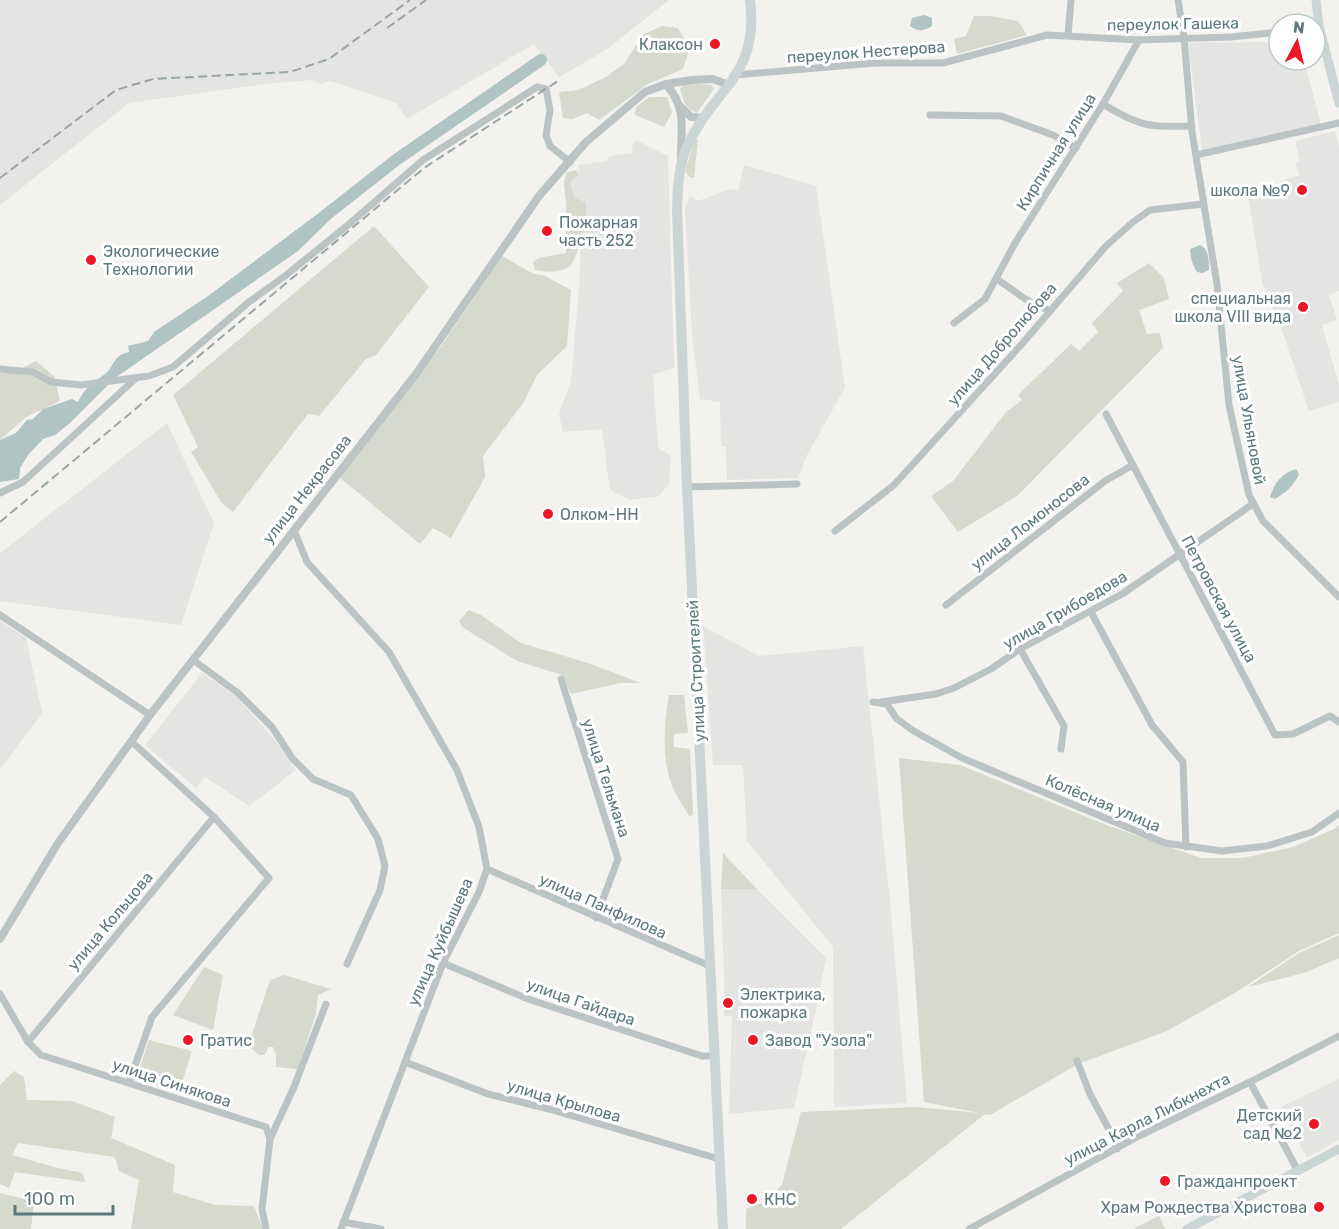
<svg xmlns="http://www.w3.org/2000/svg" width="1339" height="1229" font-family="Rubik,sans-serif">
<rect width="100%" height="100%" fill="#f4f2ef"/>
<g fill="#e4e4e3">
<path d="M0,0H669L606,50L559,77L534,44L407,119L396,103L330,81L321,84L312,80L264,84L129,103L0,205Z"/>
<path d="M1279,42V60H1304L1321,124L1202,150L1188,43Z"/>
<path d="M1335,131L1339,146V291L1329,295L1337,320L1322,325L1339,385V402L1309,411L1283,333L1262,282L1248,195L1281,186L1280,181L1300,175L1295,163L1300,161L1295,141Z"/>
<path d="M638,141L668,156L674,368L653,375L658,448L671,456L669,484L659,496L630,500L610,490L602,429L563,432L559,414L571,381L579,290L581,233L571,187L572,180L579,175L578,165L607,161L609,156L632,153L633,142Z"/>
<path d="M744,165L816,186L845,388L807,455L798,478L727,480L726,447L721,446L720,402L700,399L692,335L685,208L690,196L698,201L730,189L738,190Z"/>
<path d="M167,423L214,523L181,625L0,601V553Z"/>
<path d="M0,621L26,638L42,713L0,770Z"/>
<path d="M703,626L759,656L863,646L890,902L907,1103L834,1107L833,947L747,841L743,765H713Z"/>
<path d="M202,673L237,697L273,738L296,770L249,806L205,777L196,788L145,745Z"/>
<path d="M721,889H757L826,958L817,1005L794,1108L729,1114L732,1016H724V976Z"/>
<path d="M1339,1079V1140L1307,1158L1281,1107Z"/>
</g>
<g fill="#d5d9ce">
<path d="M974,16H991L1018,21L1027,35L957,54L954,39L966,36Z"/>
<path d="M662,26L678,28L690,48L683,69L648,84L599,120L587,113L572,119L563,118L559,92L578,90L606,77L624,64L644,34Z"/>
<path d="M698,84L711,85L714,89L697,113C685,109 683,100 680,89L683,85Z"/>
<path d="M649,97H667L672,113L664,127L635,115L636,107Z"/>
<path d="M698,139L694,178L689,177L685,170L695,141Z"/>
<path d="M576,170L579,175L572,180L571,187L575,198L585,202L588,229L581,233C576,266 570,276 535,270L533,263L538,258L566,253V202L564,184L566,173Z"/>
<path d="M374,226L429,287L376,355L366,359L319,416L308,414L233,512L221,502L191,452L198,447L173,395Z"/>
<path d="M502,256L534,274L543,275L571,290L567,346L537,375L524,402L483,456L485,477L451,538L433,528L420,544L339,477L440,348Z"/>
<path d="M1149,263L1164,278L1169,299L1139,310L1147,334L1160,333L1163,348L1017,496L958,532L931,496L953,481L1006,412L1022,400L1018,395L1071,344L1079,351L1098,332L1092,323L1123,291L1117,283Z"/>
<path d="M36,361L54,376L60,401L26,417L0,440V373L17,371Z"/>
<path d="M469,610L481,615L521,643L588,663L641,683H620L571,694L562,675L517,661L462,627L459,621Z"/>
<path d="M669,695H684L688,733L674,734V747L690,749L693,814L690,817C683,805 673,793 670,780C662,754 664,721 669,695Z"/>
<path d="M899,758L960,765L1109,826L1201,858H1243L1293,847L1334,829L1339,825V933L1299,951L1238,991L1167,1031L1078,1064L990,1115L985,1114L841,1229H746V1209L762,1203L782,1185L801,1112L916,1107L980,1113L924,1102Z"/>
<path d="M723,853L757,889H721Z"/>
<path d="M1339,935V958L1304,973L1248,987L1299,953Z"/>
<path d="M204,967L223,975L213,1030L173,1015Z"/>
<path d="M284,975L331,989L318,995L316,1013L298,1069L276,1067V1055L273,1047H268L265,1055H259L248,1046L270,980Z"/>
<path d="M149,1040L192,1051L179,1092L136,1079Z"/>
<path d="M14,1071L24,1077L27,1100L72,1101L115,1117L111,1138L175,1165L173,1192L215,1205L254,1206L263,1229H131L139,1180L119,1171L115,1157L18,1143L12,1155L54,1167L83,1173L85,1182L15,1172L9,1188L0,1184V1085Z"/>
<path d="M0,1193L34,1201L31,1229H0Z"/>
<path d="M1159,1216L1165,1229H1135L1134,1228Z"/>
</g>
<g fill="#b0c5c3">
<path d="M924,15L932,18V26C925,31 917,32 910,26L912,18Z"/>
<path d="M335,204L339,211L298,251L115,378L70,423L55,435L43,439L29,454L20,468L19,479L0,482V440L16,433L27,420L33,419L43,409L72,399L78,402C84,388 93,383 105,374C115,366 112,356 129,352L128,346L148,341L154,332L208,296L328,206Z"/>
<path d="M1200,245C1209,249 1209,261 1209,270L1203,273L1197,272C1192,265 1191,258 1190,249Z"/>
<path d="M1296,469L1299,474C1294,486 1286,492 1275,499L1270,497C1274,483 1282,473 1296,469Z"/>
</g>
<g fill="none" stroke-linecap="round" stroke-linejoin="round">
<path stroke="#b0c5c3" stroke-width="12" d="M326,215L396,160L541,60"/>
<g stroke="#bbc3c4" stroke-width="7">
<path d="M1178,0L1184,37L1192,132L1217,284L1229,405L1249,495L1263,521L1339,597"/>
<path d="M1068,35L1071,0"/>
<path d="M736,75L875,63H943L1047,35L1139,40L1231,37L1279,32"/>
<path d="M1103,104C1140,127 1149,127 1192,126"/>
<path d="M930,115L1001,116L1053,135L1076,148"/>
<path d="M1196,155L1339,123"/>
<path d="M997,279L1025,299L1050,311"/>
<path d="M954,323L985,299L1015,243L1103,104L1139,40"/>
<path d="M0,369L33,372L51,382L81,385L149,376L173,367L249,302L285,276L348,225L423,160L537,87L546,89L550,110L546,135L550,146L570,162"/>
<path d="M1106,414L1275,735L1293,734L1330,716L1339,722"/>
<path d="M687,487L797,484"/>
<path d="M0,493L23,482L135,379"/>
<path d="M294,530L307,562L389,652L457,770L479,827L487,869L479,892L443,963L341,1229"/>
<path d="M835,531L894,485L1021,345L1106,246L1133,222L1150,210L1203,204"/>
<path d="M946,605L1105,481L1133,465"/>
<path d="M1091,612L1152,725L1183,762L1186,847"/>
<path d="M0,615L150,715"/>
<path d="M1020,649L1064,726L1061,749"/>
<path d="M193,660L238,693L272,727L292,758L313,779L351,795L378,839L385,866L380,890L347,964"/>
<path d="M561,679L618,859L596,918"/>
<path d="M873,702L887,704L896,718L912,730L962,758L1165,843L1222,851L1267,846L1312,832L1339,813"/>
<path d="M881,702L936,694L954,688L991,669L1020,649L1122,594L1253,504"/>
<path d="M487,869L710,966"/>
<path d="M443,963L528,999L702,1056H714"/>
<path d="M0,994L28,1042L41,1055L266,1127L270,1139L262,1209L266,1229"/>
<path d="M28,1042L214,817"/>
<path d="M1077,1061L1090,1094L1113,1137L1117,1149"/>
<path d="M405,1062L488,1094L549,1109L719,1159"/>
<path d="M1250,1082L1298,1171"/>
<path d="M129,1083L152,1017L269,878L214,817L131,741"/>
<path d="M270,1139L294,1087L326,1004"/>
<path d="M343,1222L381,1229"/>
<path d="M969,1229L1137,1137L1250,1082L1339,1036"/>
</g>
<g stroke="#bbc3c4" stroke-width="8">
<path d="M666,84C687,108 681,127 681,157"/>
<path d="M681,107L691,117L704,118"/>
<path d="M0,939L58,843L150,715L416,374L539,196L586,142L645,92L666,84L692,80L713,79L729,85"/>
</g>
<g stroke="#ccd5d6" stroke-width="9">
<path d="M1316,0L1319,26L1339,103"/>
<path d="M1187,1229L1339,1149"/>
</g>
<path stroke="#ccd5d6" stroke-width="10" d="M723,1229L687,487L677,210C678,188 678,167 687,147C713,88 760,77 750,0"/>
<g stroke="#98a5a7" stroke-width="2" stroke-dasharray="9 4.5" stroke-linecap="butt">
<path d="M387,28L426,0"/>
<path d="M0,178L116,90L153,79L290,72L329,59L410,0"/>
<path d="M0,522L424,168L558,81"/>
</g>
</g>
<g fill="#ee1525" stroke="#fff" stroke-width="2">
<circle cx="715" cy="44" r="6"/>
<circle cx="1302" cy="190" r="6"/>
<circle cx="547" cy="231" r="6"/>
<circle cx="91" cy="260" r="6"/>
<circle cx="1303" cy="307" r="6"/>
<circle cx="548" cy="514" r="6"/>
<circle cx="728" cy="1003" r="6"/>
<circle cx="188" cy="1040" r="6"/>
<circle cx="753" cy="1040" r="6"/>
<circle cx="1314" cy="1124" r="6"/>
<circle cx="1165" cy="1181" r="6"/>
<circle cx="752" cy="1199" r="6"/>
<circle cx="1319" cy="1207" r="6"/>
</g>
<g text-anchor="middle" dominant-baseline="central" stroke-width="6" stroke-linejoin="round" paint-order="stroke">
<g font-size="16" fill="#5d797c" stroke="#fff">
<text transform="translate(1173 24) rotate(-1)">переулок Гашека</text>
<text transform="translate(866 52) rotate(-4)">переулок Нестерова</text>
<text transform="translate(1056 152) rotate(-58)">Кирпичная улица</text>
<text transform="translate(1002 344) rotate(-49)">улица Добролюбова</text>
<text transform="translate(1249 420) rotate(80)">улица Ульяновой</text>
<text transform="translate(307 489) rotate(-52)">улица Некрасова</text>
<text transform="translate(1030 522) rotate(-38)">улица Ломоносова</text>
<text transform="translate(1219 599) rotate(62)">Петровская улица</text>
<text transform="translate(1065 610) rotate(-30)">улица Грибоедова</text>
<text transform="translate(696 671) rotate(-93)">улица Строителей</text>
<text transform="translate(606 778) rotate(72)">улица Тельмана</text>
<text transform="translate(1103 803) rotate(23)">Колёсная улица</text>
<text transform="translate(603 906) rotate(24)">улица Панфилова</text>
<text transform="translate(110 921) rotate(-50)">улица Кольцова</text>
<text transform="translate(440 942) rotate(-66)">улица Куйбышева</text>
<text transform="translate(581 1002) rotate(19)">улица Гайдара</text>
<text transform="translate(172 1083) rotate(18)">улица Синякова</text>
<text transform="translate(564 1101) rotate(16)">улица Крылова</text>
<text transform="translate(1147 1119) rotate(-27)">улица Карла Либкнехта</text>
</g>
<g font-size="16" fill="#5d797c" stroke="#fff" text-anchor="start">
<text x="703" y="44" text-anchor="end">Клаксон</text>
<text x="1290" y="190" text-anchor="end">школа №9</text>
<text x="559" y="222">Пожарная<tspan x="559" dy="18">часть 252</tspan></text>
<text x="103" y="251">Экологические<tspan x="103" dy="18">Технологии</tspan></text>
<text x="1291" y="298" text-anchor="end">специальная<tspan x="1291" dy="18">школа VIII вида</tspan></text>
<text x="560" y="514">Олком-НН</text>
<text x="740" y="994">Электрика,<tspan x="740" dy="18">пожарка</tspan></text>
<text x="200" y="1040">Гратис</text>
<text x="765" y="1040">Завод "Узола"</text>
<text x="1302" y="1115" text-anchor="end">Детский<tspan x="1302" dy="18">сад №2</tspan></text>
<text x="1177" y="1181">Гражданпроект</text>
<text x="764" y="1199">КНС</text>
<text x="1307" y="1207" text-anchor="end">Храм Рождества Христова</text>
</g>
</g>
<g transform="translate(1297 42) rotate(7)"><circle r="28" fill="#ffffff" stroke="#bec9cb" stroke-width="1.5"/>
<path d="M0-4.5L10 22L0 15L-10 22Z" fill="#ee1525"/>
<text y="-9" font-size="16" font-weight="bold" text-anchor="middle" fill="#5d797c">N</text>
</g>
<path d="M15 1205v9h98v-9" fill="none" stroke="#5d797c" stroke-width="3"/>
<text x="24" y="1205" font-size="18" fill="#5d797c" stroke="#ffffff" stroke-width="4.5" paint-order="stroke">100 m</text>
</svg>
